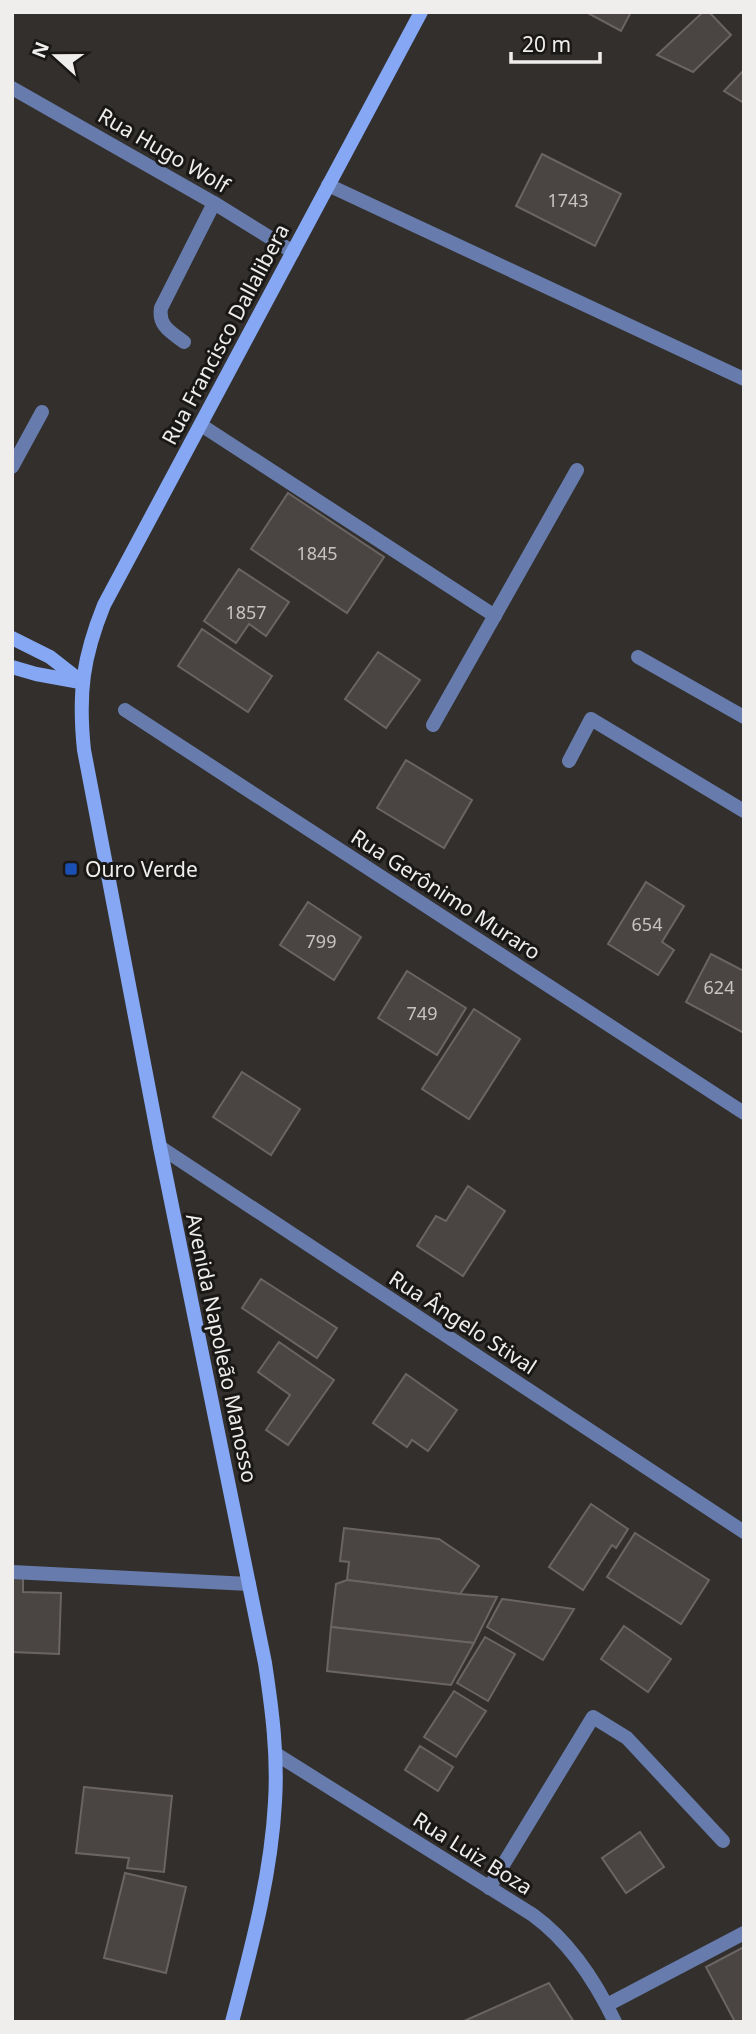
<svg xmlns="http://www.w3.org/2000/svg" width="756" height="2034" font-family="'Noto Sans',sans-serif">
<rect width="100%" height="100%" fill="#322f2c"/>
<g fill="#4a4443" stroke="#6a6563" stroke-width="2">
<path d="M586,12H631L621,31Z"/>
<path d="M703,12H709L731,35L693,72L657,55Z"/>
<path d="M744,70V103L724,91Z"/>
<path d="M542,154L621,194L595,246L516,206Z"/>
<path d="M288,493L384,557L347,613L251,549Z"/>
<path d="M239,569L289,602L266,636L249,624L236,643L204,621Z"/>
<path d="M202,629L272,676L248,712L178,666Z"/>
<path d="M378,652L420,680L386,728L345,699Z"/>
<path d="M406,760L472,800L444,848L377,808Z"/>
<path d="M646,882L684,906L662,942L674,950L658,975L608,944Z"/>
<path d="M308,902L361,937L334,980L280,945Z"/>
<path d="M711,954L744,971V1033L686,1002Z"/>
<path d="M407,971L466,1008L437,1055L378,1018Z"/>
<path d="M474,1009L520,1039L469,1119L422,1089Z"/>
<path d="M242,1072L300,1109L271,1155L213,1117Z"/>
<path d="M468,1186L505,1211L463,1276L417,1246L436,1216L446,1221Z"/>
<path d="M261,1279L337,1328L317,1358L242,1308Z"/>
<path d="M279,1342L334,1380L288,1445L266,1430L290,1395L258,1372Z"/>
<path d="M406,1374L457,1410L428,1451L412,1440L407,1447L373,1423Z"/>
<path d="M591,1504L628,1529L616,1548L612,1545L583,1590L549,1567Z"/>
<path d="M344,1528L439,1539L479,1566L460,1594L347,1580L349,1562L340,1561Z"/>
<path d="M635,1533L709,1580L681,1624L607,1577Z"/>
<path d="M12,1576H23V1592L61,1593L59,1654L12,1652Z"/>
<path d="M347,1580L460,1594L497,1597L474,1643L331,1627L336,1584Z"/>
<path d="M502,1599L574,1609L543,1660L487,1627Z"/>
<path d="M624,1626L671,1659L648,1692L601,1659Z"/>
<path d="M331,1627L474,1643L451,1685L327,1671Z"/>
<path d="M485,1637L515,1654L488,1701L457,1683Z"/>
<path d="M454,1691L486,1711L456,1757L424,1737Z"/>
<path d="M420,1746L453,1767L438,1791L405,1770Z"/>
<path d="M84,1787L172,1796L164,1872L127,1868L129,1858L76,1853Z"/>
<path d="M640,1832L664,1867L626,1893L602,1858Z"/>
<path d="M125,1873L186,1887L166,1973L104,1958Z"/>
<path d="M744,1947V2022H735L706,1967Z"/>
<path d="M549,1983L574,2022H462Z"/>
</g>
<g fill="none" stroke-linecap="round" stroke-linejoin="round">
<g stroke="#677cac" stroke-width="14">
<path d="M184,342C171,332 158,326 161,308L214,203"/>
<path d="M12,467L42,412"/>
<path d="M12,1572L249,1584"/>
<path d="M607,2005L744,1933"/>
</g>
<g stroke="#677cac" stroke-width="14">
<path d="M12,88L214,203L293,252"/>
<path d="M328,185L744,379"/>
<path d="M201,425L495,616"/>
<path d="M638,657L744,717"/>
<path d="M125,710L744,1113"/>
<path d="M433,725L577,470"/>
<path d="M569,761L591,719L744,811"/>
<path d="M160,1147L744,1532"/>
<path d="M276,1754L533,1915C570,1942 595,1980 615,2022"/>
<path d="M489,1888L593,1717L627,1738L723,1841"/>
</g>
<g stroke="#85a7f4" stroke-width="14">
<path d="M12,638L50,657L82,682"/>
<path d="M12,667L36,674L80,682"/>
<path d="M232,2022C251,1949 271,1877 275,1802C278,1755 272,1709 265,1663L160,1147L84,750C78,693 83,657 104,605L421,12"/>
</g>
</g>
<rect fill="#1a4fb4" stroke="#191816" stroke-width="2.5" x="64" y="862" width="14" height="14" rx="3.5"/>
<g text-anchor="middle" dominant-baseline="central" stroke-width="6" stroke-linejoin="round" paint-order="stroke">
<g font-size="18" fill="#c6c4c2">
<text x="568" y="200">1743</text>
<text x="317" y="553">1845</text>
<text x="246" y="612">1857</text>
<text x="647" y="924">654</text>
<text x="321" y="941">799</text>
<text x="719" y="987">624</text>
<text x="422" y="1013">749</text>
</g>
<g font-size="21" fill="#f0eeec" stroke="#191816">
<text transform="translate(164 150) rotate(30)">Rua Hugo Wolf</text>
<text transform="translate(225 334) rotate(-62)">Rua Francisco Dallalibera</text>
<text transform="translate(446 894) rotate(33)">Rua Gerônimo Muraro</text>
<text transform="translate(463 1322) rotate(33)">Rua Ângelo Stival</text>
<text transform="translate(222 1348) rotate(78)">Avenida Napoleão Manosso</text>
<text transform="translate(473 1853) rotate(32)">Rua Luiz Boza</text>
</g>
<g font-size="21" fill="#f0eeec" stroke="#191816" text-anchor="start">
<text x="85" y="869">Ouro Verde</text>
</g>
</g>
<rect width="756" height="2034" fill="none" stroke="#f0eeec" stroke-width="28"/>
<g transform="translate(56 56) rotate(291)" stroke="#191816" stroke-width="5" paint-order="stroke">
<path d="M0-5L12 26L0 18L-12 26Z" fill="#f0eeec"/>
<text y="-10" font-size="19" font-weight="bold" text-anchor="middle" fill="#f0eeec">N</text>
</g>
<path d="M511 52v10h89v-10" fill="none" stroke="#f0eeec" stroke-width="3.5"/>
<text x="522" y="52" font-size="21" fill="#f0eeec" stroke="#191816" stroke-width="5" paint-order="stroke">20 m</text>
</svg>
